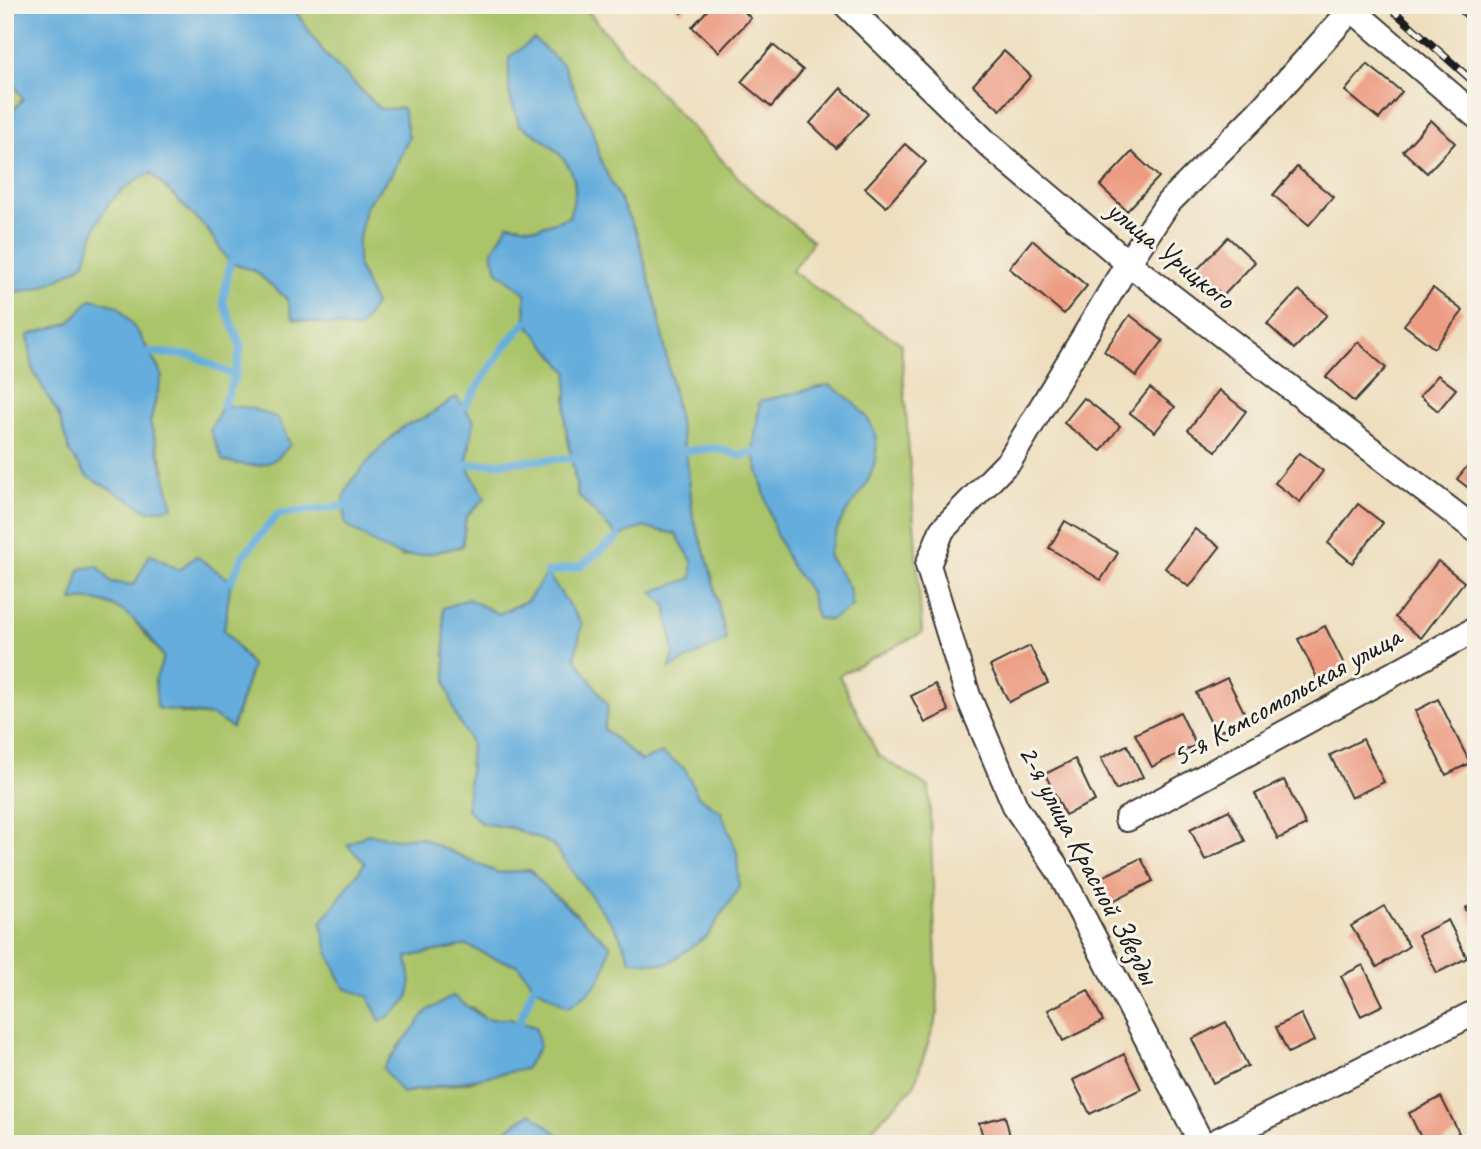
<svg xmlns="http://www.w3.org/2000/svg" width="1481" height="1149" font-family="Caveat,sans-serif">
<rect width="100%" height="100%" fill="#f7f3e8"/>
<filter id="ink" filterUnits="userSpaceOnUse"><feTurbulence type="fractalNoise" baseFrequency=".0143" numOctaves="2"/><feDisplacementMap in="SourceGraphic" scale="14" xChannelSelector="R" yChannelSelector="G"/><feConvolveMatrix kernelMatrix="1 2 1 2 8 2 1 2 1" color-interpolation-filters="sRGB"/></filter>
<filter id="wash" filterUnits="userSpaceOnUse"><feTurbulence type="fractalNoise" baseFrequency=".00686" numOctaves="4" result="noise"/><feDisplacementMap in="SourceGraphic" scale="28" xChannelSelector="R" yChannelSelector="G"/><feGaussianBlur stdDeviation="1.57" result="paint"/><feColorMatrix in="noise" values="0 0 0 0 0 0 0 0 0 0 0 0 0 0 0 0 0 1.4 0 .05"/><feComposite in="paint" operator="in"/></filter>
<g filter="url(#wash)">
<rect width="100%" height="100%" fill="#eedebd"/>
<g fill="#aac469" stroke="#637042" stroke-width="2" fill-rule="evenodd">
<path d="M291,5H583L628,59L747,187L813,241L792,271L846,310L901,343L922,633L839,675L878,755L929,787L938,1013L914,1086L857,1144H570L531,1113L503,1132L498,1144H5V291C36,294 59,280 84,263C91,237 99,207 121,188C128,181 142,177 151,173L207,229L230,263L255,271L287,299L328,323L359,329L375,305L358,266V242L366,205L391,175L380,109L326,55ZM534,39L563,65L591,127L602,164L637,234L657,308L688,468L693,518L710,568L726,639L670,667L674,655L666,605L693,578L692,561L677,534L642,527L578,495L565,423L568,372L526,322L525,293L508,224L537,228L569,217C571,209 575,198 575,190C576,160 542,137 519,124ZM69,323L139,334L162,375L150,422L166,472L70,453L59,416L33,370L28,336ZM829,385C871,411 891,441 864,488C857,499 847,508 842,519C836,530 832,543 827,555L849,587L817,618L809,590L765,490L753,452L760,401ZM456,397L474,421L466,465L484,498L466,517L462,547L402,557L344,496L351,481L404,426L428,416ZM180,571L252,666L232,728L213,716L180,713L155,681L164,657L128,613L93,597L72,601L111,582L134,585ZM547,574L582,624L575,657L586,675L604,729L641,761L684,769L698,796L721,812L737,852L631,961L618,932L552,844L512,828L481,823L467,809L471,743L446,682V646L468,599L499,614L528,600ZM367,834L398,839L419,837L498,873L530,870L542,884L577,914L534,986L518,965L491,957L467,945L407,957L321,923L366,862ZM472,1007L485,1019H509L535,1027L490,1075L466,1083L402,1093L397,1047L417,1027Z"/>
<path d="M5,71L23,99L5,119Z"/>
</g>
<g fill="#65addc" stroke="#40647c" stroke-width="2">
<path d="M5,5H291L326,55L380,109L403,108L409,138L391,175L366,205L358,242V266L375,305L359,329L293,319L287,299L255,271L230,263L207,229L151,173C105,195 97,216 85,263C59,280 36,294 5,291V119L23,99L5,71Z"/>
<path d="M534,39L563,65L591,127L602,164L637,234L657,308L688,468L693,518L710,568L726,640L670,668L674,654L666,605L652,592L692,578V561L676,534L642,527L618,537L578,495L565,423L568,372L526,322L525,293L497,271L492,252L508,224L537,228L569,217C571,209 575,198 575,190C576,160 542,137 519,125L509,93V57Z"/>
<path d="M91,299L118,306L139,334L162,375L150,422L173,507L149,511L87,476L70,453L59,416L33,370L28,335L69,323Z"/>
<path d="M829,385C872,411 891,440 864,488C857,499 848,508 842,519C836,530 832,543 828,555L849,587L852,607L830,620L817,618L809,590L791,566L775,532L753,452L760,401Z"/>
<path d="M456,397L474,421L466,465L485,498L466,517L462,546C399,562 398,560 345,524L344,496L351,481L383,445L404,426L428,416Z"/>
<path d="M223,405L250,408L278,418L290,444C271,471 253,467 223,461L210,430Z"/>
<path d="M150,554L179,570L196,556L231,581L224,630L252,666L232,728L213,716L157,708L155,681L164,657C140,623 117,593 72,601L80,569L98,566L111,582L134,585Z"/>
<path d="M547,573L582,624L575,657L608,706L604,729L641,761L662,753L685,769L698,796L721,812L737,852L739,888L707,936L667,964L631,961L618,932L552,844L512,828L481,823L467,809L471,743L455,714L446,682L443,608L468,599L499,614L528,600Z"/>
<path d="M367,834L398,839L419,837L498,873L530,870L542,884L610,945C607,977 595,990 568,1007L534,986L518,965L491,957L467,945L407,957C414,996 414,999 380,1022L369,997L344,988L329,955L321,923L365,863L347,845Z"/>
<path d="M453,996L485,1019H509L535,1027L540,1046L525,1069L402,1093L383,1068L427,1011Z"/>
<path d="M531,1113L570,1144H498L503,1132Z"/>
</g>
<g fill="none" stroke-linecap="round" stroke-linejoin="round">
<g stroke="#65addc" stroke-width="8">
<path d="M149,352L194,356L235,376"/>
<path d="M223,405L235,376L241,346L223,302L230,263"/>
<path d="M464,407L504,347L526,322"/>
<path d="M684,451L716,448L741,456L753,452"/>
<path d="M466,465L571,458"/>
<path d="M547,573L581,566L618,537"/>
<path d="M231,581L243,556L278,514L344,506"/>
<path d="M519,1023L534,986"/>
</g>
</g>
<g id="blocks">
<g fill="#ed9c83">
<path d="M672,5H689L681,13Z"/>
<path d="M712,5H737L751,18L719,52L692,27Z"/>
<path d="M773,45L803,70L771,107L741,82Z"/>
<path d="M1004,51L1031,76L1000,110L973,85Z"/>
<path d="M1367,64L1402,92L1379,119L1345,91Z"/>
<path d="M841,88L868,114L836,148L810,123Z"/>
<path d="M1431,120L1455,143L1427,173L1403,151Z"/>
<path d="M905,144L926,162L886,207L865,188Z"/>
<path d="M1132,152L1159,177L1127,211L1100,186Z"/>
<path d="M1297,167L1333,197L1309,225L1273,195Z"/>
<path d="M1228,237L1255,262L1223,296L1196,271Z"/>
<path d="M1032,240L1087,286L1064,314L1009,268Z"/>
<path d="M1433,288L1463,311L1434,348L1404,325Z"/>
<path d="M1299,290L1327,315L1294,349L1267,324Z"/>
<path d="M1130,315L1163,341L1136,376L1104,351Z"/>
<path d="M1358,342L1386,368L1354,402L1326,377Z"/>
<path d="M1438,375L1456,389L1438,411L1420,396Z"/>
<path d="M1150,388L1175,407L1155,432L1130,413Z"/>
<path d="M1219,390L1246,411L1216,451L1188,430Z"/>
<path d="M1084,398L1120,426L1101,451L1064,423Z"/>
<path d="M1299,453L1323,471L1300,502L1275,483Z"/>
<path d="M1476,455V494L1457,479Z"/>
<path d="M1358,504L1383,523L1352,563L1328,543Z"/>
<path d="M1065,521L1118,553L1101,580L1049,548Z"/>
<path d="M1195,529L1220,547L1189,587L1165,568Z"/>
<path d="M1438,561L1464,582L1421,638L1395,617Z"/>
<path d="M1325,626L1345,666L1318,680L1298,639Z"/>
<path d="M1030,646L1048,683L1009,702L990,666Z"/>
<path d="M1227,678L1247,718L1216,733L1196,693Z"/>
<path d="M935,684L949,711L925,723L911,696Z"/>
<path d="M1438,699L1470,763L1446,775L1415,711Z"/>
<path d="M1180,712L1196,745L1152,767L1135,734Z"/>
<path d="M1363,739L1384,782L1351,798L1330,755Z"/>
<path d="M1127,745L1143,777L1116,790L1101,758Z"/>
<path d="M1075,759L1095,801L1065,815L1045,774Z"/>
<path d="M1284,780L1306,825L1278,839L1255,794Z"/>
<path d="M1229,810L1245,841L1205,860L1190,829Z"/>
<path d="M1141,858L1153,881L1110,903L1098,879Z"/>
<path d="M1476,902V930L1465,908Z"/>
<path d="M1384,906L1409,946L1377,967L1351,926Z"/>
<path d="M1448,920L1467,958L1437,973L1418,935Z"/>
<path d="M1363,965L1383,1005L1361,1016L1341,976Z"/>
<path d="M1088,990L1103,1021L1063,1041L1048,1010Z"/>
<path d="M1301,1014L1314,1041L1288,1053L1276,1027Z"/>
<path d="M1226,1022L1248,1066L1213,1083L1192,1039Z"/>
<path d="M1124,1054L1141,1089L1090,1114L1073,1080Z"/>
<path d="M1476,1084V1102L1469,1087Z"/>
<path d="M1441,1097L1459,1133L1438,1144H1424L1409,1113Z"/>
<path d="M1005,1116L1012,1144H985L979,1123Z"/>
</g>
</g>
</g>
<g filter="url(#ink)">
<use href="#blocks" fill-opacity="0" stroke="#3c3934" stroke-width="2"/>
<g fill="none" stroke-linecap="round" stroke-linejoin="round">
<g stroke="#3c3934" stroke-width="28">
<g id="street">
<path d="M846,5L990,146L1128,263L1476,530"/>
<path d="M1347,5L1476,116"/>
<path d="M1127,819L1476,629"/>
<path d="M1202,1144L1059,871L1016,808L968,696L928,565L942,530L1010,460L1128,263L1168,203L1258,113L1352,9"/>
<path d="M1211,1144L1476,1012"/>
</g>
</g>
<use href="#street" stroke="#fff" stroke-width="24"/>
<g stroke="#1c1c1c" stroke-width="8">
<g id="rail">
<path d="M1387,5L1476,84"/>
<path d="M1456,5L1476,23"/>
</g>
</g>
<use href="#rail" stroke="#f7f3e8" stroke-width="5" stroke-dasharray="16" stroke-linecap="butt"/>
</g>
</g>
<g text-anchor="middle" dominant-baseline="central" stroke-width="6" stroke-linejoin="round" paint-order="stroke">
<g font-size="30" fill="#1c1c1c" stroke="#f7f3e8">
<text transform="translate(1171 254) rotate(39)">улица Урицкого</text>
<text transform="translate(1286 696) rotate(-29)">5-я Комсомольская улица</text>
<text transform="translate(1089 864) rotate(62)">2-я улица Красной Звезды</text>
</g>
</g>
<rect width="1481" height="1149" fill="none" stroke="#f7f3e8" stroke-width="28"/>
</svg>
